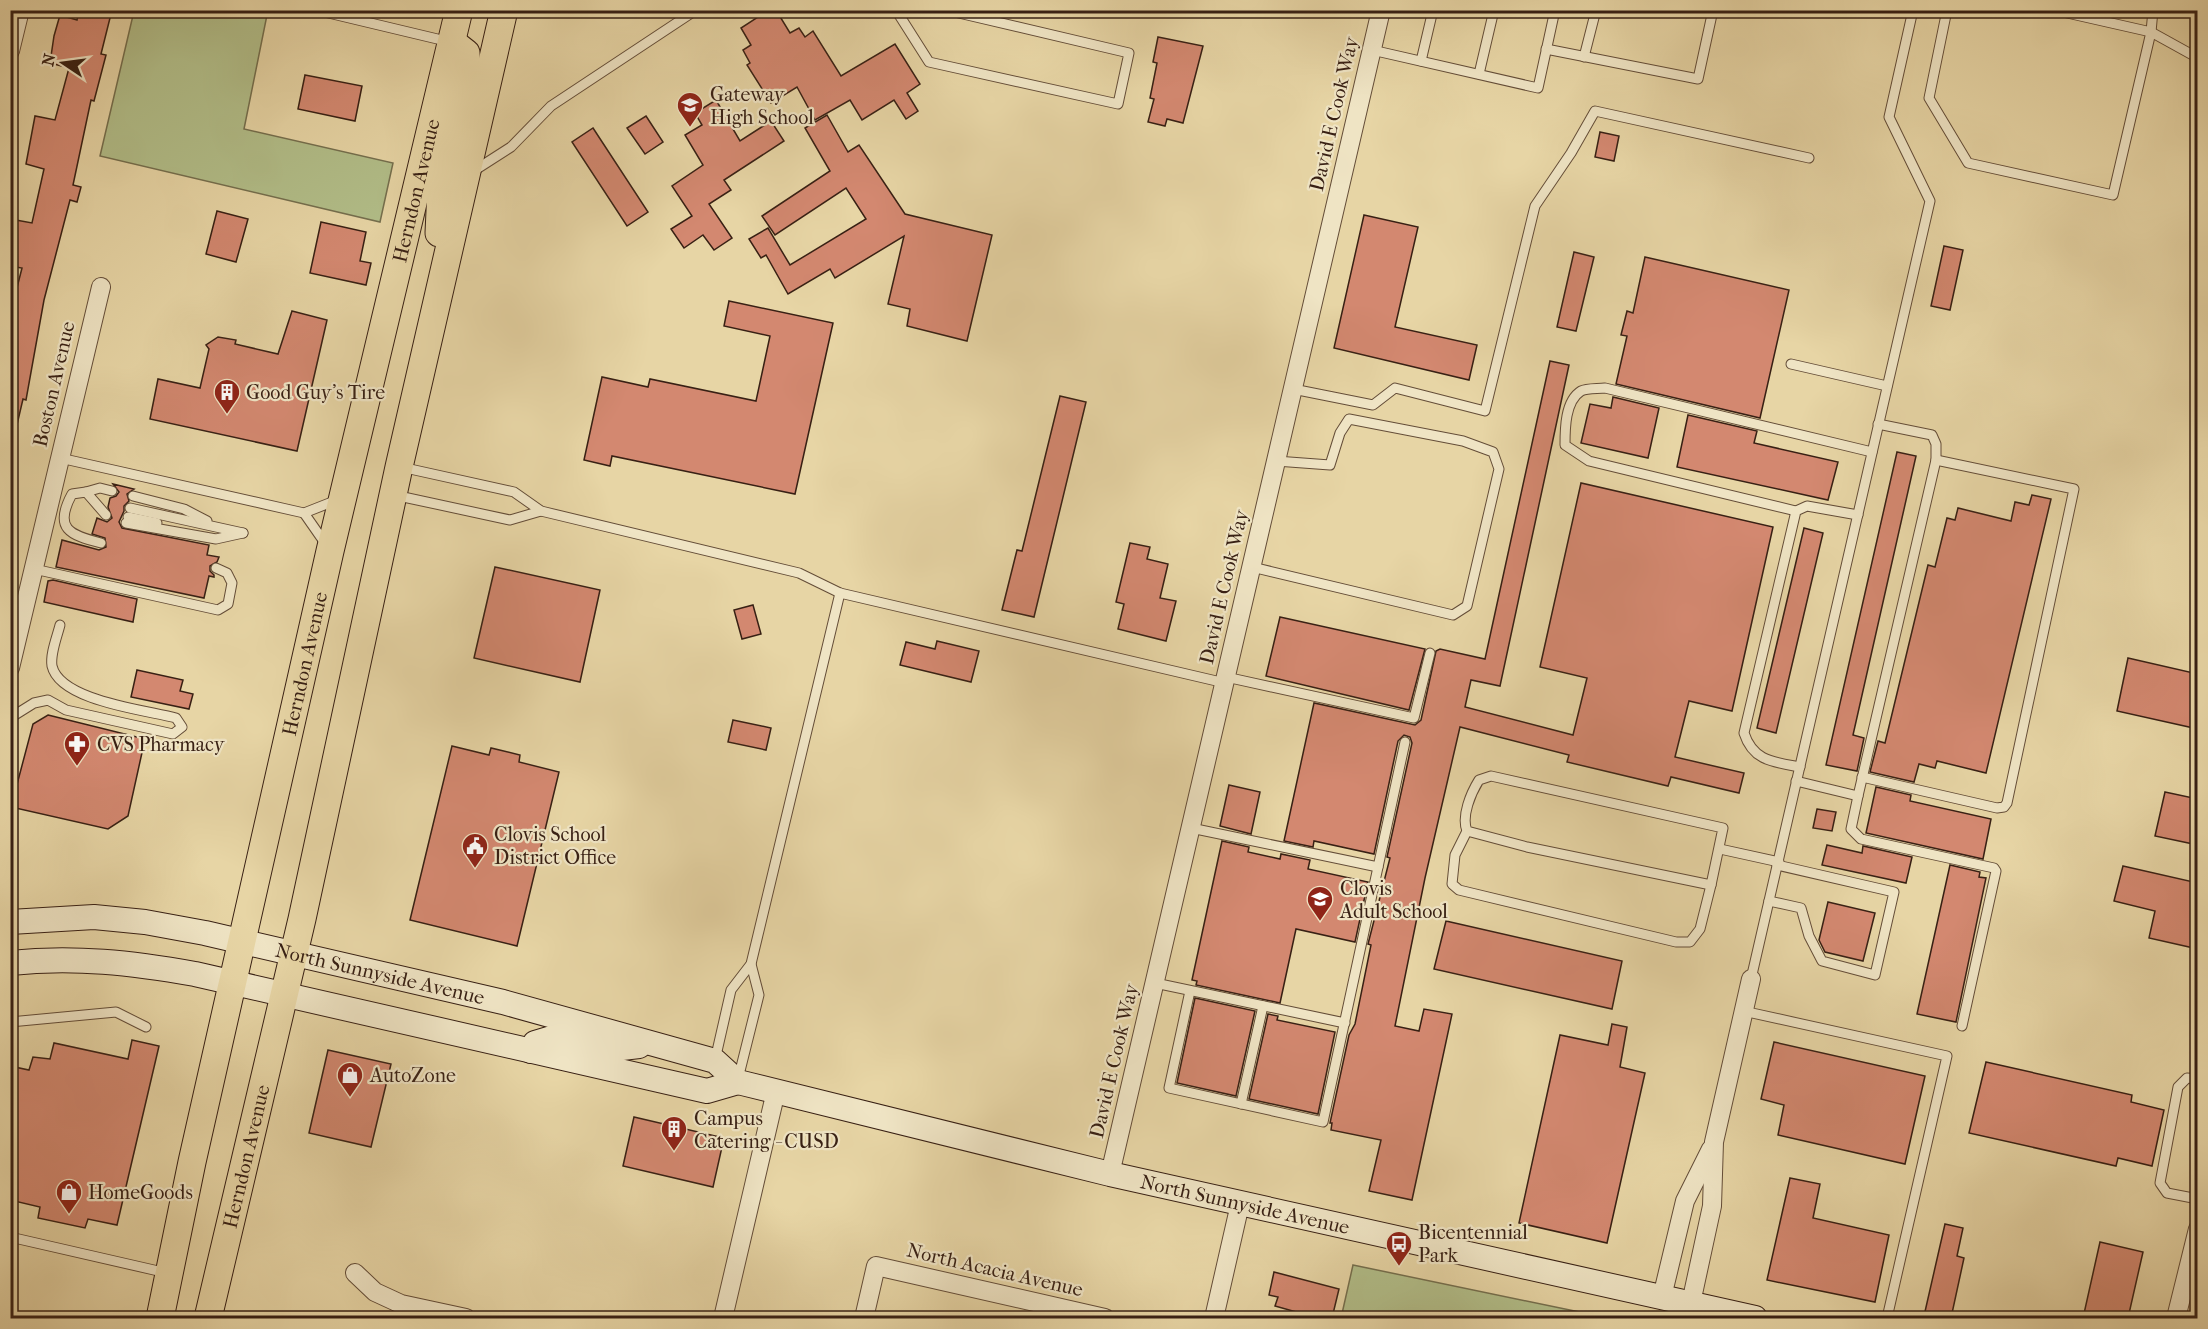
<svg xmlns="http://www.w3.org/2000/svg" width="2208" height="1329" font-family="'IM FELL French Canon',serif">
<rect width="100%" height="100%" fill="#e7d5a5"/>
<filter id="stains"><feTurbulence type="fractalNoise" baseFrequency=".00333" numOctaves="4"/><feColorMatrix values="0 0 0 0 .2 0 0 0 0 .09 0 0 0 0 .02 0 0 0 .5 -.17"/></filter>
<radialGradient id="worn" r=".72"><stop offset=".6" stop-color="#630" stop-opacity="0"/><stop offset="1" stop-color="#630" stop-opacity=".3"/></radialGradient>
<g fill="#b2be89" stroke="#756f4e" stroke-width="1.5">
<path d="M248,10L267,15L244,129L393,163L380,222L100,156L134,11Z"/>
<path d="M1353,1265L1594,1315L1610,1318H1341Z"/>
</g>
<g fill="#d38870" stroke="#382014" stroke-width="1.5">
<path d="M79,10H112L101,54L106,55L94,101L91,100L73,185L81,187L77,202L70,200L44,300L26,400L23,399L16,429L10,428V315L22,268L10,266V219L32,223L44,169L26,164L35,116L55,120L69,68L50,63L54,36L60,15L77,20Z"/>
<path d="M769,10H776L790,33L799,28L805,37L813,31L841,76L895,44L920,84L907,93L918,111L906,119L894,100L862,120L850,100L815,120L797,87L771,103L747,65L750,63L743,50L751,45L741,28Z"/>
<path d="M1158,37L1203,46L1183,123L1167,119L1165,126L1148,122L1154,99L1150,98L1157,63L1153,62Z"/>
<path d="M305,75L362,86L355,121L298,109Z"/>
<path d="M716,100L740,141L771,121L784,141L724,180L731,190L709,204L732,238L714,250L703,235L684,248L671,229L692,216L672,186L703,165L685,135L702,125L695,113Z"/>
<path d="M827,115L848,152L859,145L905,214L992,235L967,341L907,326L910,309L888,304L904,236L835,278L830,269L788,294L766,255L761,258L749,239L768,228L790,265L866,219L846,188L775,235L762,216L830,171L805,128Z"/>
<path d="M646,116L663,142L645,154L627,128Z"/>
<path d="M593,128L648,212L627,226L572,142Z"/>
<path d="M1600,132L1619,136L1614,161L1595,157Z"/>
<path d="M217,211L248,219L236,262L206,254Z"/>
<path d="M1364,215L1418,227L1395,327L1477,345L1469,380L1334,348Z"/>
<path d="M321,222L366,232L360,261L371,263L366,285L310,273Z"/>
<path d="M1944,246L1963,250L1950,310L1931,306Z"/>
<path d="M1574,252L1594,257L1576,331L1557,327Z"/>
<path d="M1645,257L1789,290L1760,418L1616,384L1627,336L1621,335L1627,311L1633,313Z"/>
<path d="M729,301L833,323L795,494L612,456L610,466L584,460L602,377L648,387L650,379L756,401L770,336L724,326Z"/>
<path d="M292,311L327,320L297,451L150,419L158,379L200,388L209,349L206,345L218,337L236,340L235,344L278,354Z"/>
<path d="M1550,361L1569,365L1500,686L1471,680L1465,707L1573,735L1587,678L1540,667L1581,483L1773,527L1732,711L1689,701L1675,757L1744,773L1739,793L1671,777L1668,786L1567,762L1569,755L1460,727L1425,878L1395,1026L1419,1031L1424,1009L1452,1014L1412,1200L1369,1191L1381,1140L1331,1130L1332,1123H1330L1349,1035L1355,1024L1371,945L1368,944L1390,858L1387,857L1412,743L1410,737L1404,735L1398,741L1374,854L1314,841L1313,847L1284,841L1314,703L1415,725L1421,720L1436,651L1440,649L1485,659Z"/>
<path d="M1060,396L1086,402L1034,617L1002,610L1017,550L1022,551Z"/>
<path d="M1613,397L1659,408L1648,458L1581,443L1590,404L1611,408Z"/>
<path d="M1688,415L1757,431L1754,443L1838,462L1828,500L1677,467Z"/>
<path d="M1897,452L1916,456L1853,735L1864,738L1857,771L1826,765Z"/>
<path d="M113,484L134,489L127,494L129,501L124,506V511L119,522L122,528L209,545L207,555L219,557L217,562L210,566V571L214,575V577L209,576L204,598L56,567L62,540L99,550L106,547L105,538L92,534L97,518L107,522L112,518L108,507L110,498L116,496L119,492Z"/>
<path d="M2032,495L2051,499L1986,773L1937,761L1935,768L1919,764L1914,782L1870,772L1878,741L1885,743L1928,565L1935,567L1947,518L1955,520L1958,508L2011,521L2015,502L2029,505Z"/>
<path d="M1804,528L1823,533L1776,733L1757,728Z"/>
<path d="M1130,543L1150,547L1147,559L1168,564L1160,598L1176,601L1166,641L1118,629L1124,604L1116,602Z"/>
<path d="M495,567L600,590L580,682L474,658Z"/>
<path d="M53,580L137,599L133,622L44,602L48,581Z"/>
<path d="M753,605L761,634L742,639L734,610Z"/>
<path d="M1280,617L1425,649L1409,710L1266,676Z"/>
<path d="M937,641L979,651L971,682L900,665L906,642L935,649Z"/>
<path d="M2128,658L2198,674V729L2117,711Z"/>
<path d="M137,670L183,680L180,691L193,694L189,709L131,697Z"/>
<path d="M48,715L145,739L128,816L108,829L11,807L33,724Z"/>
<path d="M733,720L771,728L766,750L728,742Z"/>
<path d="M452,746L489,755L491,748L520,755L519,762L559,772L517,946L410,920Z"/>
<path d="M1229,785L1260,792L1251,834L1220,826Z"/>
<path d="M1876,787L1911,795L1910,801L1991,819L1983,859L1866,833Z"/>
<path d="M2165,792L2198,799V845L2155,836Z"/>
<path d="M1817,809L1836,812L1832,831L1813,828Z"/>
<path d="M1222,841L1249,847L1248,852L1280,859L1281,854L1310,860L1308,869L1368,882L1355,942L1296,929L1280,1003L1196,985L1197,981L1192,980Z"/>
<path d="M1827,845L1862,853L1863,846L1912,857L1906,883L1822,865Z"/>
<path d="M1950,865L1980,872L1979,877L1986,878L1956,1022L1917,1014Z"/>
<path d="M2123,866L2198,883V949L2149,938L2155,911L2114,901Z"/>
<path d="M1828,902L1875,913L1863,961L1825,952L1819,940Z"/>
<path d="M1446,921L1622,961L1612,1009L1434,969Z"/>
<path d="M1195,998L1255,1011L1236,1096L1177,1083Z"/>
<path d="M1268,1014L1278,1016L1277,1020L1335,1032L1318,1114L1249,1099Z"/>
<path d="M1612,1024L1627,1027L1620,1067L1645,1073L1607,1243L1519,1223L1560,1035L1608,1045Z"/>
<path d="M132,1040L159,1046L117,1225L88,1219L85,1228L38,1218L40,1207L10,1200V1066L29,1070L33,1057L50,1059L54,1043L128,1059Z"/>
<path d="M1774,1042L1925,1076L1905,1164L1778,1135L1784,1105L1761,1099Z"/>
<path d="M328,1050L391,1064L371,1147L309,1133Z"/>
<path d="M1986,1062L2132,1095L2131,1102L2164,1110L2152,1166L2118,1158L2116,1166L1969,1133Z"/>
<path d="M634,1117L724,1138L713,1187L623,1166Z"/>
<path d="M1790,1178L1820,1184L1813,1218L1889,1235L1875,1302L1767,1280Z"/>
<path d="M1945,1224L1963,1228L1957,1256L1964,1258L1951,1318H1937L1924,1316Z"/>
<path d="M2100,1242L2143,1252L2128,1318H2083Z"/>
<path d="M1274,1272L1339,1289L1332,1318H1306L1307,1315L1275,1306L1278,1297L1269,1295Z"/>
</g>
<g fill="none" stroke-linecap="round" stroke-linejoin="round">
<g stroke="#644d38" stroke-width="11">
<g id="lane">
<path d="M316,10L450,42"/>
<path d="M896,10L929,62L1118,104L1129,53L946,10"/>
<path d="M1947,10L1929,98L1968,163L2113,195L2151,32L2153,10"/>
<path d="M2054,10L2151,32L2198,58"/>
<path d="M1546,49L1698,79L1713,10"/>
<path d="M1372,50L1538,88L1555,10"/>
<path d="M1584,57L1596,10"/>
<path d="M1421,61L1433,10"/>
<path d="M1479,74L1494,10"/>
<path d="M472,172L511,147L551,106L696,10"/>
<path d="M1791,364L1887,386"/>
<path d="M1293,389L1373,405L1395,388L1485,411L1535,206L1571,153L1595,111L1809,158"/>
<path d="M60,458L304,513L337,500"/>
<path d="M401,467L514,492L541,511L799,573L840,593L1225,683"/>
<path d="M86,492L100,488L112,491"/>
<path d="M394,495L510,520L541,511"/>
<path d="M133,496L184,509L207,521"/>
<path d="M130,508L243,533"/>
<path d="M1796,511L1589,461L1565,445C1565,429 1565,401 1581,391C1587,388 1598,389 1605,388L1872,452"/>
<path d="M304,513L327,546"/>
<path d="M128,517L157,523"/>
<path d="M126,523L216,539L243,533"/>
<path d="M101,543C70,535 53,529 72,494L86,492L106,515"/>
<path d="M1252,567L1453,615L1467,606L1499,469L1493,452L1463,441L1349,419L1340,433L1330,465L1276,461"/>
<path d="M34,569L218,610L228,604L232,583L227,573L216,568"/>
<path d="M1226,677L1414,718L1430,653"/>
<path d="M10,718L34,703L48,700L66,710L173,734L182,727L176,718C146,710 60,701 52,666C50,654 57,637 60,625"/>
<path d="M1800,767C1773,762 1753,761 1744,733L1796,511L1807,506L1858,515"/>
<path d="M1491,776L1723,828L1711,885L1527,847L1467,831C1461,816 1471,793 1479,780Z"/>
<path d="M1862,777L1997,808L2004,807L2007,803L2074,489L1936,460"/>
<path d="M1796,781L1858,796L1936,460V444L1932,435L1878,424"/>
<path d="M1858,796L1851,829L1861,839L1994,868L1996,871L1962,1026"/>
<path d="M1191,828L1378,867"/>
<path d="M1467,831L1455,855L1452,884L1459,890L1676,942H1690L1700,929L1711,885"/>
<path d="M1720,849L1779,862"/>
<path d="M1769,901L1801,908L1809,936L1822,961L1875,975L1894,892L1777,865"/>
<path d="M1751,979L1930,201L1889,117L1913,10"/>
<path d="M1155,983L1345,1023"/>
<path d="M1190,991L1169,1088L1323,1122L1405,742"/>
<path d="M1743,1011L1947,1056L1887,1318"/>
<path d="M10,1022L116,1012L146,1027"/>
<path d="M715,1060L731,990L751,964L840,593"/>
<path d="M738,1079L759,995L751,964"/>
<path d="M2198,1079L2187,1078L2178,1087L2160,1183L2167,1193L2198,1199"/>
<path d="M1241,1104L1263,1006"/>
<path d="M10,1237L167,1273"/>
</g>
</g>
<g stroke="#644d38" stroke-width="20">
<g id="street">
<path d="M10,51L20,10"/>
<path d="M10,668L101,287"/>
<path d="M1110,1174L1381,10"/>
<path d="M355,1273L375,1292L401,1304L466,1318"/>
<path d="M1662,1297L1685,1201L1711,1149"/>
<path d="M1691,1303L1712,1206L1714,1142L1751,979"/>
<path d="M723,1318L776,1091"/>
<path d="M864,1318L876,1266L1105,1318"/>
<path d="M1214,1318L1240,1204"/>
<path d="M2176,1318L2198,1229"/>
</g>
</g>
<g stroke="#382014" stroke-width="26">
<g id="secondary">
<path id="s1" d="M10,922L94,917L145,922L205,933L503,1002L715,1061L738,1082L1110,1174L1755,1318"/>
<path d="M10,963C74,956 133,963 195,974L707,1091L738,1082"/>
<path d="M531,1051L535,1043L555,1037L605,1050L639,1046"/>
</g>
</g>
<g stroke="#382014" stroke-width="29">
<g id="primary">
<path d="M439,233L441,189L467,73L466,53L452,42"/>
<path id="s2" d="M160,1318L192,1162L330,551L459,10"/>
<path id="s3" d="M208,1318L302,919L399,467L504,10"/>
</g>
</g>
<use href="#lane" stroke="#efe4c4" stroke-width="9"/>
<use href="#street" stroke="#efe4c4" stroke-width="18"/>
<use href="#secondary" stroke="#efe4c4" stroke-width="24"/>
<use href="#primary" stroke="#e7d5a5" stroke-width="27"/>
</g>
<defs>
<g id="school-pin" transform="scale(1.35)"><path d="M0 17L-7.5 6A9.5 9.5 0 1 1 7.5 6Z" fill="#8f2418" stroke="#efe4c4"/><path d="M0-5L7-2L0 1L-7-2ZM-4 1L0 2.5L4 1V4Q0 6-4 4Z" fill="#fff"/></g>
<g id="building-pin" transform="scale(1.35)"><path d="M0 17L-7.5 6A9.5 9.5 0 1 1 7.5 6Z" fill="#8f2418" stroke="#efe4c4"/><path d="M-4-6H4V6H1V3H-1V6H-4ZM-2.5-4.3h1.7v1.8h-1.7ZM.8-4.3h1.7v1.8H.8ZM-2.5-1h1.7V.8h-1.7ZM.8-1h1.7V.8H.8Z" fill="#fff"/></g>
<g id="pharmacy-pin" transform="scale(1.35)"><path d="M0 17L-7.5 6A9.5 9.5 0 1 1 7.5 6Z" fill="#8f2418" stroke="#efe4c4"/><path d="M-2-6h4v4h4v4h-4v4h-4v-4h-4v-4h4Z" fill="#fff"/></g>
<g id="civic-pin" transform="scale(1.35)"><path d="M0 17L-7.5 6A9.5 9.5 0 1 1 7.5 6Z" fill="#8f2418" stroke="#efe4c4"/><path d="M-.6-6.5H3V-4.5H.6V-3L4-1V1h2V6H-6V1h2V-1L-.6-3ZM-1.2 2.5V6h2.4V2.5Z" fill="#fff"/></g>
<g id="shop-pin" transform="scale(1.35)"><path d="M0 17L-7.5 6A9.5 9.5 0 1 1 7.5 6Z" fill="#8f2418" stroke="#efe4c4"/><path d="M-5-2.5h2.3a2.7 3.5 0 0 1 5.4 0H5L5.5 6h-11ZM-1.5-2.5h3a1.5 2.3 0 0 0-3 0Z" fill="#fff"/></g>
<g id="bus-pin" transform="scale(1.35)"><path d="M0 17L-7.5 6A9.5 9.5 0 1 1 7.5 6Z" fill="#8f2418" stroke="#efe4c4"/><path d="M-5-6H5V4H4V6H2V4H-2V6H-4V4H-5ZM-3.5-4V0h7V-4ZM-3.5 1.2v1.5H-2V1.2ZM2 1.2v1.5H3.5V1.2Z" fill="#fff"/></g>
</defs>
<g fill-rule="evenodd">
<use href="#school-pin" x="690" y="105"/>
<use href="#building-pin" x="227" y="392"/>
<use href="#pharmacy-pin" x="77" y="744"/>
<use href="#civic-pin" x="475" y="846"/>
<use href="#school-pin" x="1320" y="899"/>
<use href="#shop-pin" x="350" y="1075"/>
<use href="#building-pin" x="674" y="1129"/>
<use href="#shop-pin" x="69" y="1192"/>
<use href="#bus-pin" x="1399" y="1244"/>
</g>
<g text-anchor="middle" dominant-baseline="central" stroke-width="4.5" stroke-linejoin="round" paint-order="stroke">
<g font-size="20" fill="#382014" stroke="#efe4c4" text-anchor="start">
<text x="710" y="94">Gateway<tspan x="710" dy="23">High School</tspan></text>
<text x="246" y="392">Good Guy's Tire</text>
<text x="97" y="744">CVS Pharmacy</text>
<text x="494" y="834">Clovis School<tspan x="494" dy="23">District Office</tspan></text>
<text x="1340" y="888">Clovis<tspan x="1340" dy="23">Adult School</tspan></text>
<text x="370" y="1075">AutoZone</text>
<text x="694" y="1118">Campus<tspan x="694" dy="23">Catering - CUSD</tspan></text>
<text x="88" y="1192">HomeGoods</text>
<text x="1418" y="1232">Bicentennial<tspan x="1418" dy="23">Park</tspan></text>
</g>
<g font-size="20" fill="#382014" stroke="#efe4c4">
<text transform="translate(1334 114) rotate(-77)">David E Cook Way</text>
<text stroke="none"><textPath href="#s2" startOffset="1156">Herndon Avenue</textPath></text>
<text transform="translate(54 384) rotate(-77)">Boston Avenue</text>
<text transform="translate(1224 587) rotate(-77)">David E Cook Way</text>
<text stroke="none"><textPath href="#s2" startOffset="670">Herndon Avenue</textPath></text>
<text stroke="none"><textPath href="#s1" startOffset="376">North Sunnyside Avenue</textPath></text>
<text transform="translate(1114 1061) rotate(-77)">David E Cook Way</text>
<text stroke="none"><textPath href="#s3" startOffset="166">Herndon Avenue</textPath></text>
<text stroke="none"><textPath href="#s1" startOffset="1275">North Sunnyside Avenue</textPath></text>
<text transform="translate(995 1270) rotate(13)">North Acacia Avenue</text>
</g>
</g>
<rect width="2208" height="1329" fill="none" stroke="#e7d5a5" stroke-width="36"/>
<rect x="12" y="12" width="2184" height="1305" fill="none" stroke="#382014" stroke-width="3"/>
<rect x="18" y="18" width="2172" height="1293" fill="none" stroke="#382014" stroke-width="1.5"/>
<g transform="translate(63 63) rotate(283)" stroke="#efe4c4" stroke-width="4.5" paint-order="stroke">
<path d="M0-4.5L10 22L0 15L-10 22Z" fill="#382014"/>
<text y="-9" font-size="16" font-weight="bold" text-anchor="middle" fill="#382014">N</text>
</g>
<rect width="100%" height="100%" filter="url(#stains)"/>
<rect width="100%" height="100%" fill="url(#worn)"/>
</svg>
